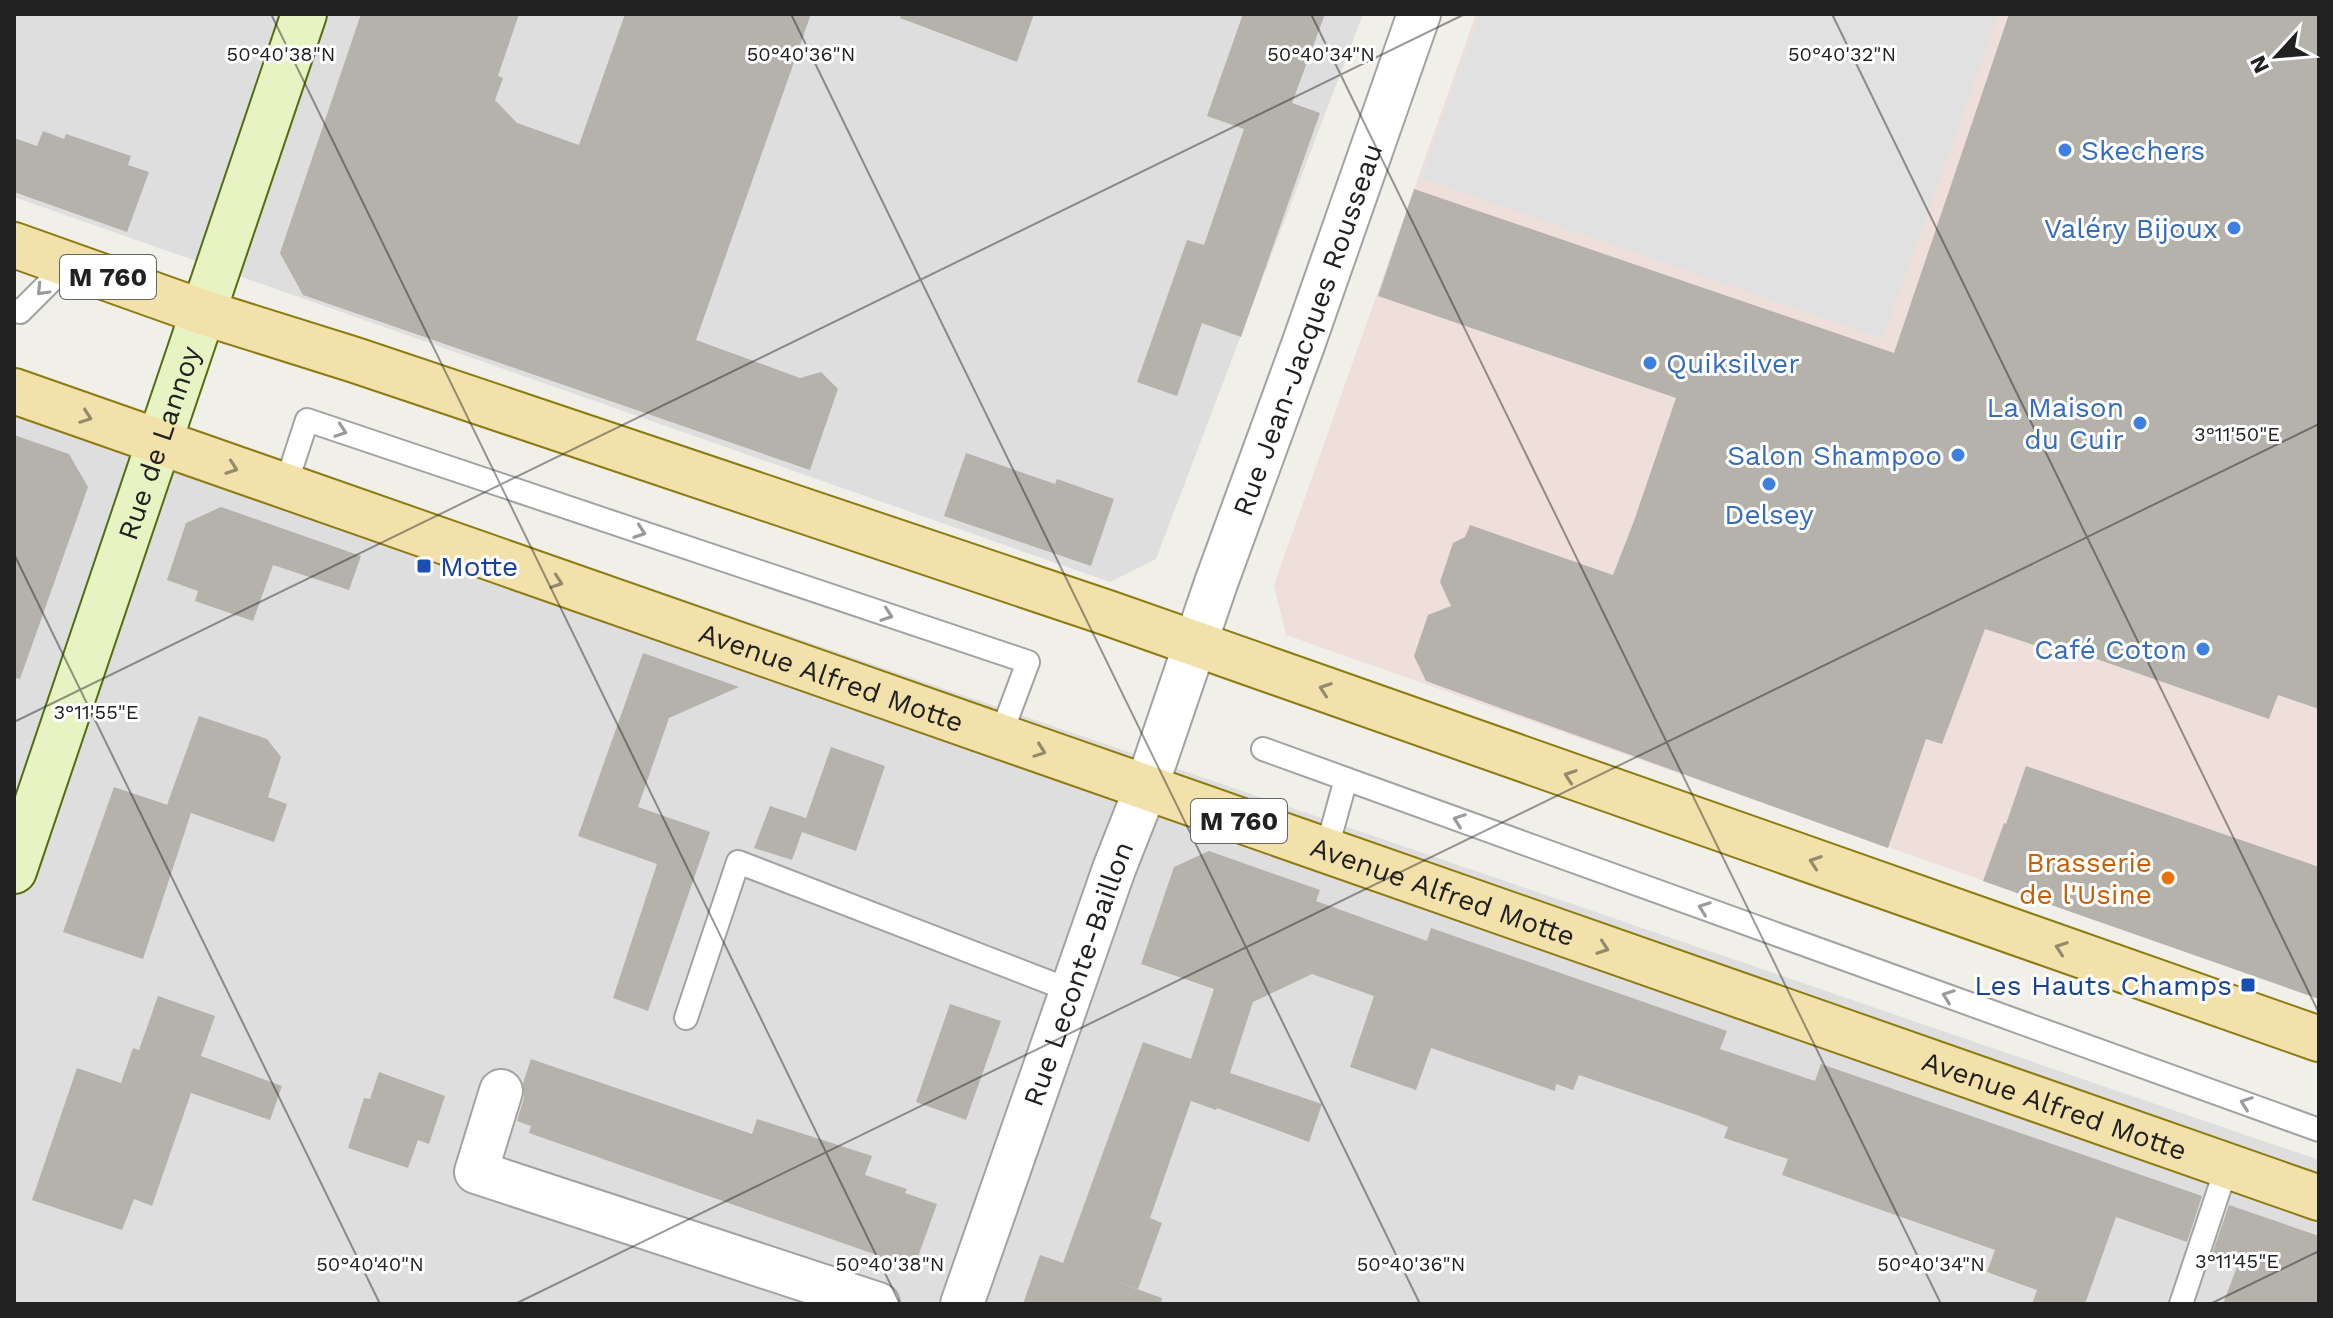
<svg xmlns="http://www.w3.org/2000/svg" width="2333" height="1318" font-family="'Work Sans',sans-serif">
<rect width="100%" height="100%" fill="#f0efe8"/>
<g fill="#dfdede">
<path d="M14,14H1363L1156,559L1110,582L14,197Z"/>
<path d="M14,370L2319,1160V1304H14Z"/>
</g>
<path fill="#efdfda" d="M1476,14H2319V999L1286,635L1274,585Z"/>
<path fill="#e1e1e1" d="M1480,14H1999L1883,339L1421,178Z"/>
<g fill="#b5b1ab">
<path d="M361,14H519L498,76L503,78L495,100L517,123L579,145L625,14H811L696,340L800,378L821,372L838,389L810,470L303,295L280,253Z"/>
<path d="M901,14H1034L1017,62L900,18Z"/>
<path d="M1243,14H1325L1292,103L1320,113L1241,337L1202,323L1177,396L1137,382L1187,240L1204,245L1244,129L1207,116Z"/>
<path d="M2009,14H2319V709L2278,695L2269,719L2039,639L2037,646L1985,629L1942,744L1926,739L1888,848L1426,681L1414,656L1428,615L1451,606L1440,582L1453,543L1465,537L1470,525L1613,575L1634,521L1676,398L1378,296L1414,189L1894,353Z"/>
<path d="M43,131L64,139L66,134L131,156L128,165L149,172L127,232L14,192V138L37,146Z"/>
<path d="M14,435L69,454L88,487L20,679L14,678Z"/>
<path d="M966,453L1055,484L1057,479L1114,499L1091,566L944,516Z"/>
<path d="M221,507L361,556L349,590L273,565L253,621L195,601L198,591L167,580L186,523Z"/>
<path d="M643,653L739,687L669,718L638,807L710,832L648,1011L613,998L657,864L578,836Z"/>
<path d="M199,716L267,739L281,757L268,797L287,804L274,842L191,813L143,959L63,932L114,787L177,808L167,805Z"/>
<path d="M831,747L885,766L856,851L802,832L792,860L754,848L770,806L806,818Z"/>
<path d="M2026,766L2319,867V999L1983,881L2004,823L2006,824Z"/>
<path d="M1209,851L1320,890L1316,901L1427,941L1431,928L1727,1031L1720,1049L1815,1081L1821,1064L2202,1196L2187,1242L2116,1217L2085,1304H2032L2037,1290L1987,1272L1995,1250L1782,1175L1788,1159L1724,1138L1728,1127L1697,1115L1579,1075L1573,1090L1556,1084L1555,1091L1431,1048L1416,1090L1350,1067L1374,996L1312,974L1253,1002L1230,1073L1322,1104L1309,1142L1217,1108L1216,1110L1191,1101L1150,1218L1162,1223L1138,1289L1109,1279L1162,1298L1161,1304H1023L1040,1255L1063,1263L1143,1042L1191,1059L1214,989L1141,964L1174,867Z"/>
<path d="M158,996L215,1016L201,1056L282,1086L270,1120L191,1093L152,1206L134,1199L122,1230L32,1200L77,1068L121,1083L133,1048L139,1050Z"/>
<path d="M950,1004L1001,1021L966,1120L916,1102Z"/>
<path d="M531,1059L752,1134L757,1119L872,1156L865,1175L907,1189L905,1193L937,1204L914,1268L529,1133L531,1126L517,1121L524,1098L523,1083Z"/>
<path d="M379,1072L445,1096L429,1144L418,1140L408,1168L348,1148L364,1098L370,1099Z"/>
<path d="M2229,1205L2319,1236V1304H2223L2238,1264L2212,1254Z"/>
</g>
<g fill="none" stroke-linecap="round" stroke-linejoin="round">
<g stroke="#a2a2a2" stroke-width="26">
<g id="service">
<path d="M14,310L20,312L69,263"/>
<path d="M285,487L307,420L1028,662L1000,737"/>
<path d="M1263,749L1346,779"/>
<path d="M1326,851L1346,779L2319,1130"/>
<path d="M686,1018L738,862L1072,991"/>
<path d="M2181,1304L2227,1166"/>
</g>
</g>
<g stroke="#a2a2a2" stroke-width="46">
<g id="minor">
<path d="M501,1091L476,1172L878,1304"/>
<path id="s1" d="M962,1304L1114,869L1146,788L1216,583L1303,345L1419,14"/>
</g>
</g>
<g stroke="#536e11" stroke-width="48">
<g id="secondary">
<path id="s2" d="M14,871L304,14"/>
</g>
</g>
<g stroke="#8d7b11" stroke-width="48">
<g id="primary">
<path d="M14,245L202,312L355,360L1108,613L2319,1039"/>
<path id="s3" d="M14,391L2319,1198"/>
</g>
</g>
<use href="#service" stroke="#fff" stroke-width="22"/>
<use href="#minor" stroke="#fff" stroke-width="42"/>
<use href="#secondary" stroke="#e8f3c3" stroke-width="44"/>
<use href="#primary" stroke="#f2e1ab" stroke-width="44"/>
</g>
<defs><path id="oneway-chevron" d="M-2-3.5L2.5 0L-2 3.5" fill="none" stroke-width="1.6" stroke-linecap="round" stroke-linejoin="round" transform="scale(2)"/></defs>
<g stroke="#9b9b9b">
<use href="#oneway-chevron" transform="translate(42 290) rotate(134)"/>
<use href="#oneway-chevron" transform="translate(341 431) rotate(19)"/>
<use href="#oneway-chevron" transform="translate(640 532) rotate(19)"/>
<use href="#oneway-chevron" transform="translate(887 615) rotate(19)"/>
<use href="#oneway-chevron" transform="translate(1459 820) rotate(-160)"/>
<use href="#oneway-chevron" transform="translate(1704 908) rotate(-160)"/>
<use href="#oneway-chevron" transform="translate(1948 996) rotate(-160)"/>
<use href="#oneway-chevron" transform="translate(2246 1103) rotate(-160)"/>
</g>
<g stroke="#948b6d">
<use href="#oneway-chevron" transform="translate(86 417) rotate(20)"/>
<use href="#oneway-chevron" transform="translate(232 468) rotate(19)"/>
<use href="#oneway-chevron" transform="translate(557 582) rotate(19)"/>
<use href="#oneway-chevron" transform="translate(1325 689) rotate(-161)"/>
<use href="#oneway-chevron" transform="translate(1040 751) rotate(20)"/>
<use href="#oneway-chevron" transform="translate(1570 776) rotate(-161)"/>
<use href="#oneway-chevron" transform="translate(1815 862) rotate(-161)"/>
<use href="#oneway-chevron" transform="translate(1603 948) rotate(19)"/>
<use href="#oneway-chevron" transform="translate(2061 948) rotate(-161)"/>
</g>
<path fill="none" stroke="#212121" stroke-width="2" stroke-opacity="0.45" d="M271,14L900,1304M791,14L1420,1304M1311,14L1941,1304M1832,14L2319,1013M14,554L380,1304M14,722L1465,14M515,1304L2319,424M2210,1304L2319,1251"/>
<g fill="#3f7fe0" stroke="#fff" stroke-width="3">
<circle cx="2065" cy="150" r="8"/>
<circle cx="2234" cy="228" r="8"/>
<circle cx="1650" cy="363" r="8"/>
<circle cx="2140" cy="423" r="8"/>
<circle cx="1958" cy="455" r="8"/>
<circle cx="1769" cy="484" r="8"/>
<circle cx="2203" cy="649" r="8"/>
</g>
<g fill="#1a4fb4" stroke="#fff" stroke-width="3">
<rect x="416" y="558" width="16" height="16" rx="4"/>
<rect x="2240" y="977" width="16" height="16" rx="4"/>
</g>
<circle fill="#e8710a" stroke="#fff" stroke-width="3" cx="2168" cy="878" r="8"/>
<g text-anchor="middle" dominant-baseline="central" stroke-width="6" stroke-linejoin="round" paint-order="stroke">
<g fill="#fff" stroke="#646464" stroke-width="2">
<rect x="60" y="255" width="96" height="44" rx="6"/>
<rect x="1191" y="799" width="96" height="44" rx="6"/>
</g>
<g font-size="26" font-weight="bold" fill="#212121">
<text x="108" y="277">M 760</text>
<text x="1239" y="821">M 760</text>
</g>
<g font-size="28" fill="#366cbe" stroke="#fff" text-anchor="end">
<text x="2081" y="150" text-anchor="start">Skechers</text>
<text x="2218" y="228">Valéry Bijoux</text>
<text x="1666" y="363" text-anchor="start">Quiksilver</text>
<text x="2124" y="407">La Maison<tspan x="2124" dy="32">du Cuir</tspan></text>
<text x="1942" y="455">Salon Shampoo</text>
<text x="1769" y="514" text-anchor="middle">Delsey</text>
<text x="2187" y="649">Café Coton</text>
</g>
<g font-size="28" fill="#212121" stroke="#fff">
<text stroke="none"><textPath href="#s1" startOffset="1034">Rue Jean-Jacques Rousseau</textPath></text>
<text stroke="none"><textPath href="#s2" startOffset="452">Rue de Lannoy</textPath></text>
<text stroke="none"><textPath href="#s3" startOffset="866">Avenue Alfred Motte</textPath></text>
<text stroke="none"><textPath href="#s3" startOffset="1514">Avenue Alfred Motte</textPath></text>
<text stroke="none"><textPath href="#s1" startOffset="350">Rue Leconte-Baillon</textPath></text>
<text stroke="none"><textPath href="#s3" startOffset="2162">Avenue Alfred Motte</textPath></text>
</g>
<g font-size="28" fill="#164399" stroke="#fff" text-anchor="start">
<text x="440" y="566">Motte</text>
<text x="2232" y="985" text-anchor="end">Les Hauts Champs</text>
</g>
<g font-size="28" fill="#c56008" stroke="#fff" text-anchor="end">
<text x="2152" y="862">Brasserie<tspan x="2152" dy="32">de l'Usine</tspan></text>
</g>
</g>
<g font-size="20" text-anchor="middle" fill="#212121" stroke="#fff" stroke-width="6" stroke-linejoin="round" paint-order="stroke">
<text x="1321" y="61">50°40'34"N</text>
<text x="1842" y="61">50°40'32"N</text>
<text x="281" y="61">50°40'38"N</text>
<text x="801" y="61">50°40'36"N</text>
<text x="2237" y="441">3°11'50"E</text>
<text x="96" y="719">3°11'55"E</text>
<text x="2237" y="1268">3°11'45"E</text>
<text x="370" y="1271">50°40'40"N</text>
<text x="890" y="1271">50°40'38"N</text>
<text x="1411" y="1271">50°40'36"N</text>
<text x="1931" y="1271">50°40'34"N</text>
</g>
<rect width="2333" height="1318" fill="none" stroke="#212121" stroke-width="32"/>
<g transform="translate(2277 56) rotate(244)" stroke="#ffffff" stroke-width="6" paint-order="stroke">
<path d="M0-6L14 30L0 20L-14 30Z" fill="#212121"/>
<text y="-12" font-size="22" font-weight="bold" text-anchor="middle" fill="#212121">N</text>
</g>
</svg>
